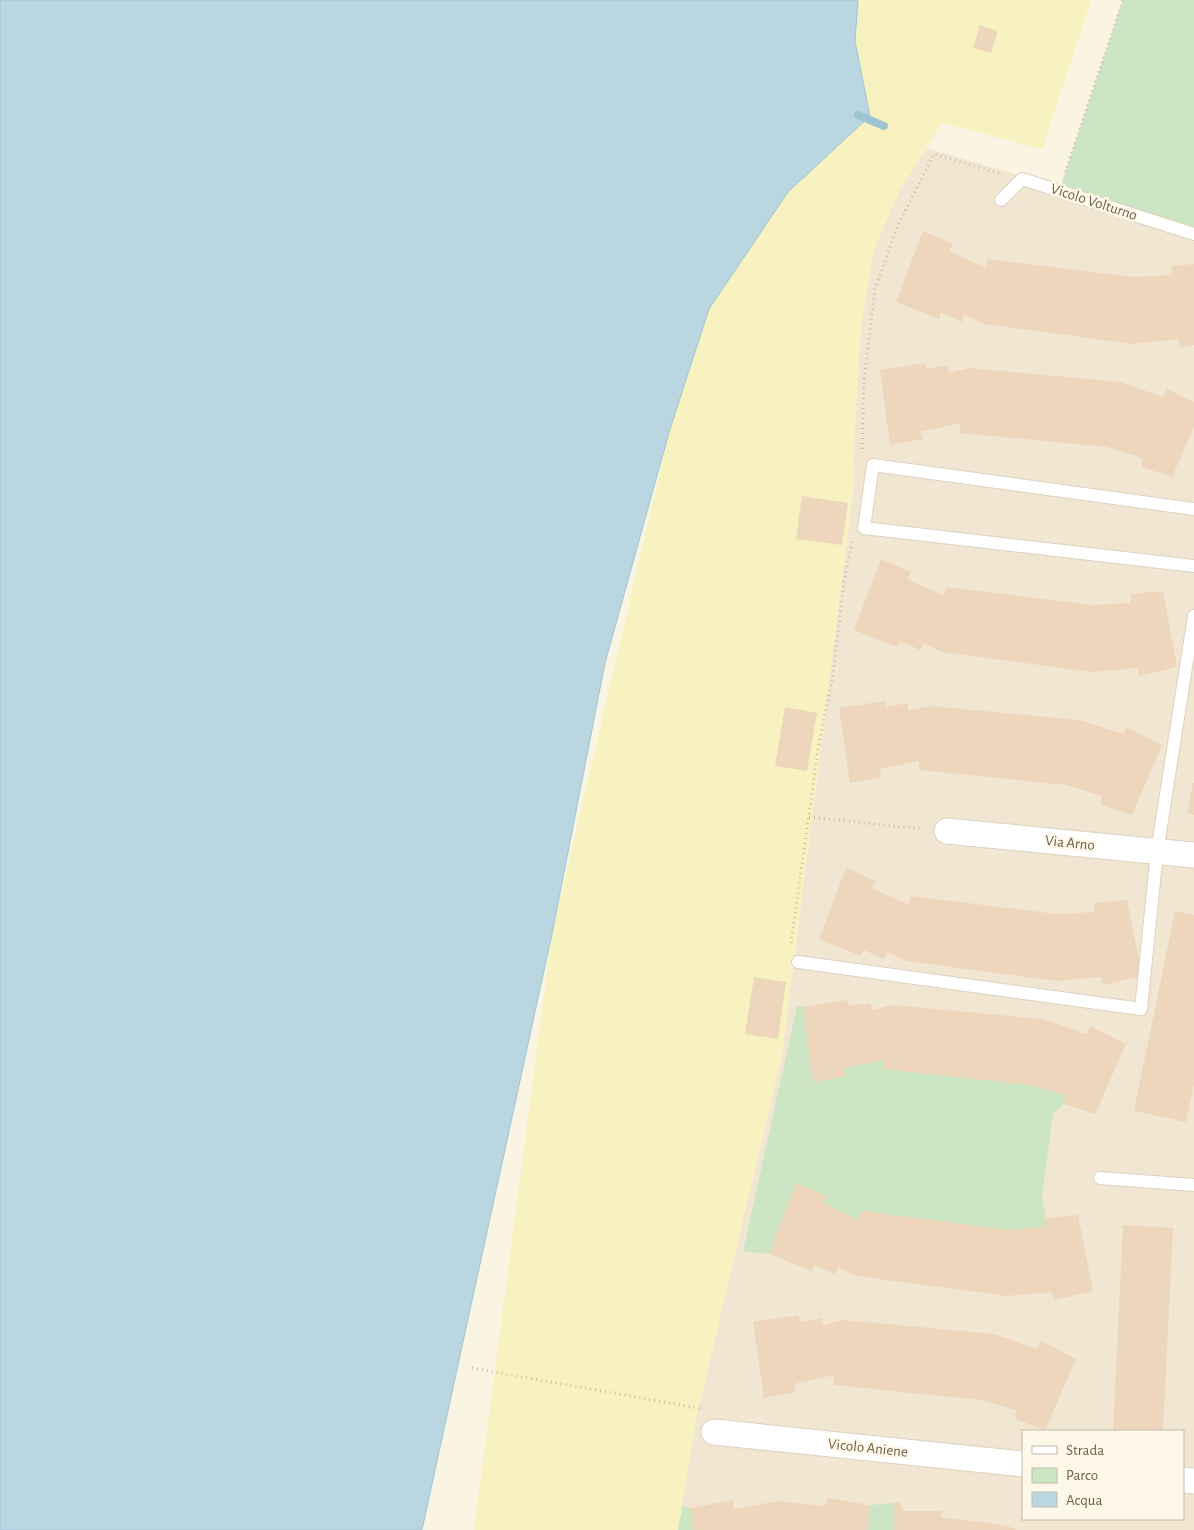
<svg xmlns="http://www.w3.org/2000/svg" width="1194" height="1530" font-family="'Alegreya Sans',sans-serif">
<rect width="100%" height="100%" fill="#faf4e2"/>
<path fill="#f1e6d2" fill-rule="evenodd" d="M927,148L1194,227V1530H678L697,1415L782,1054L854,484L853,459L861,324L874,249L901,188ZM1023,1431H1183V1519H1023Z"/>
<g fill="#cce6c3">
<path d="M1123,0H1194V230L1059,191Z"/>
<path d="M797,1006L803,1007L813,1082L845,1076L843,1068L883,1060V1069L1030,1085L1065,1095L1064,1104L1053,1113L1042,1198L1046,1218L1045,1227L1008,1230L862,1211L859,1220L823,1203L826,1196L797,1183L769,1254L743,1251Z"/>
<path d="M894,1503L893,1530H868L869,1505Z"/>
<path d="M682,1506L690,1508L693,1530H678Z"/>
</g>
<path fill="#f7f2bf" d="M799,0H1091L1042,149L942,123L901,188L874,249L861,324L853,459L854,484L782,1054L697,1415L678,1530H474L552,934L670,429L667,367Z"/>
<path fill="#b9d6e1" stroke="#a0c4d2" d="M0,0H858L855,41L870,116L788,192L709,309L670,429L605,663L552,934L422,1530H0Z"/>
<g fill="none" stroke-linecap="round" stroke-linejoin="round">
<path stroke="#a0c4d2" stroke-width="8" d="M858,115L884,126"/>
</g>
<g fill="#edd6bc">
<path d="M980,25L998,31L991,53L973,48Z"/>
<path d="M923,231L953,244L949,251L986,268L988,259L1134,277L1171,275L1172,266L1194,264V345L1180,348L1178,339L1133,344L984,324L964,314L962,322L941,313L939,319L896,302Z"/>
<path d="M925,363L927,369L948,365L949,373L970,368L1120,382L1163,397L1167,389L1194,402V427L1172,477L1142,467V458L1107,447L960,433V423L920,432L923,439L890,445L880,370Z"/>
<path d="M802,496L848,503L842,545L796,539Z"/>
<path d="M881,559L911,572L907,579L944,596L946,587L1093,605L1130,603L1131,594L1163,591L1177,667L1139,676L1137,668L1092,672L942,652L923,643L920,650L900,641L897,647L854,630Z"/>
<path d="M885,701L886,707L908,703V711L930,706L1080,720L1123,734L1127,727L1162,745L1132,815L1101,805L1102,796L1066,785L919,770V761L880,769L882,777L850,783L839,708Z"/>
<path d="M785,707L817,713L807,771L775,766Z"/>
<path d="M1193,783H1194V815L1187,813Z"/>
<path d="M846,868L876,881L872,888L909,905L911,896L1057,914L1094,912L1095,903L1127,900L1142,976L1103,985L1101,977L1056,981L907,961L887,952L884,959L864,950L861,956L819,939Z"/>
<path d="M1175,911L1194,915V1084L1186,1122L1134,1111Z"/>
<path d="M754,977L786,982L778,1039L745,1034Z"/>
<path d="M848,1000L849,1006L871,1003L872,1010L893,1005L1043,1019L1086,1034L1090,1026L1126,1044L1095,1114L1064,1104L1065,1095L1030,1085L883,1069V1060L843,1068L846,1076L813,1082L803,1007Z"/>
<path d="M796,1183L826,1196L823,1203L859,1220L861,1211L1008,1230L1045,1227L1046,1218L1078,1215L1093,1291L1054,1300L1052,1292L1007,1296L857,1276L838,1267L835,1274L815,1265L812,1271L769,1254Z"/>
<path d="M1123,1225L1173,1228L1163,1431H1113Z"/>
<path d="M799,1315L800,1322L822,1318L823,1325L844,1320L994,1334L1037,1349L1041,1341L1076,1359L1045,1430L1015,1419L1016,1410L980,1400L834,1385V1375L794,1384L796,1392L764,1398L753,1322Z"/>
<path d="M828,1498L869,1505L868,1530H693L690,1508L733,1500L734,1509L778,1501L824,1506Z"/>
<path d="M900,1502L904,1511H942L941,1518L984,1522L1010,1527L1017,1530H893L894,1503Z"/>
</g>
<g fill="none" stroke-linecap="round" stroke-linejoin="round">
<g stroke="#ddd1bf" stroke-width="14">
<g id="service">
<path d="M1001,200L1022,179L1194,234"/>
<path d="M1194,509L873,465L864,528L1194,566"/>
<path d="M798,962L1141,1009L1157,852L1194,616"/>
<path d="M1100,1178L1194,1185"/>
</g>
</g>
<g stroke="#ddd1bf" stroke-width="27">
<g id="minor">
<path d="M947,831L1194,855"/>
<path d="M714,1432L1023,1464"/>
<path d="M1183,1480L1194,1481"/>
</g>
</g>
<g stroke="#d1baa0" stroke-width="3" stroke-dasharray="1 4" stroke-linecap="butt">
<path d="M1065,172L1123,0"/>
<path d="M862,449L864,380L875,289L898,225L934,154L999,173"/>
<path d="M809,817L923,829"/>
<path d="M791,943L819,743L833,675L844,581L852,542"/>
<path d="M472,1368L703,1409"/>
</g>
<use href="#service" stroke="#fff" stroke-width="12"/>
<use href="#minor" stroke="#fff" stroke-width="25"/>
</g>
<g text-anchor="middle" dominant-baseline="central" stroke-width="5" stroke-linejoin="round" paint-order="stroke">
<g font-size="15" fill="#6f5d4b" stroke="#fdf8e8">
<text transform="translate(1094 202) rotate(18)">Vicolo Volturno</text>
<text transform="translate(1070 843) rotate(6)">Via Arno</text>
<text transform="translate(868 1448) rotate(6)">Vicolo Aniene</text>
</g>
</g>
<rect x="1022" y="1430" width="162" height="90" fill="#fdf8e8" stroke="#c4baa9"/>
<rect x="1032" y="1446" width="25" height="8" fill="#ffffff" stroke="#c4baa9"/>
<text x="1066" y="1455" font-size="15" fill="#6f5d4b">Strada</text>
<rect x="1032" y="1468" width="25" height="15" fill="#cce6c3" stroke="#c4baa9"/>
<text x="1066" y="1480" font-size="15" fill="#6f5d4b">Parco</text>
<rect x="1032" y="1492" width="25" height="15" fill="#b9d6e1" stroke="#c4baa9"/>
<text x="1066" y="1505" font-size="15" fill="#6f5d4b">Acqua</text>
</svg>
